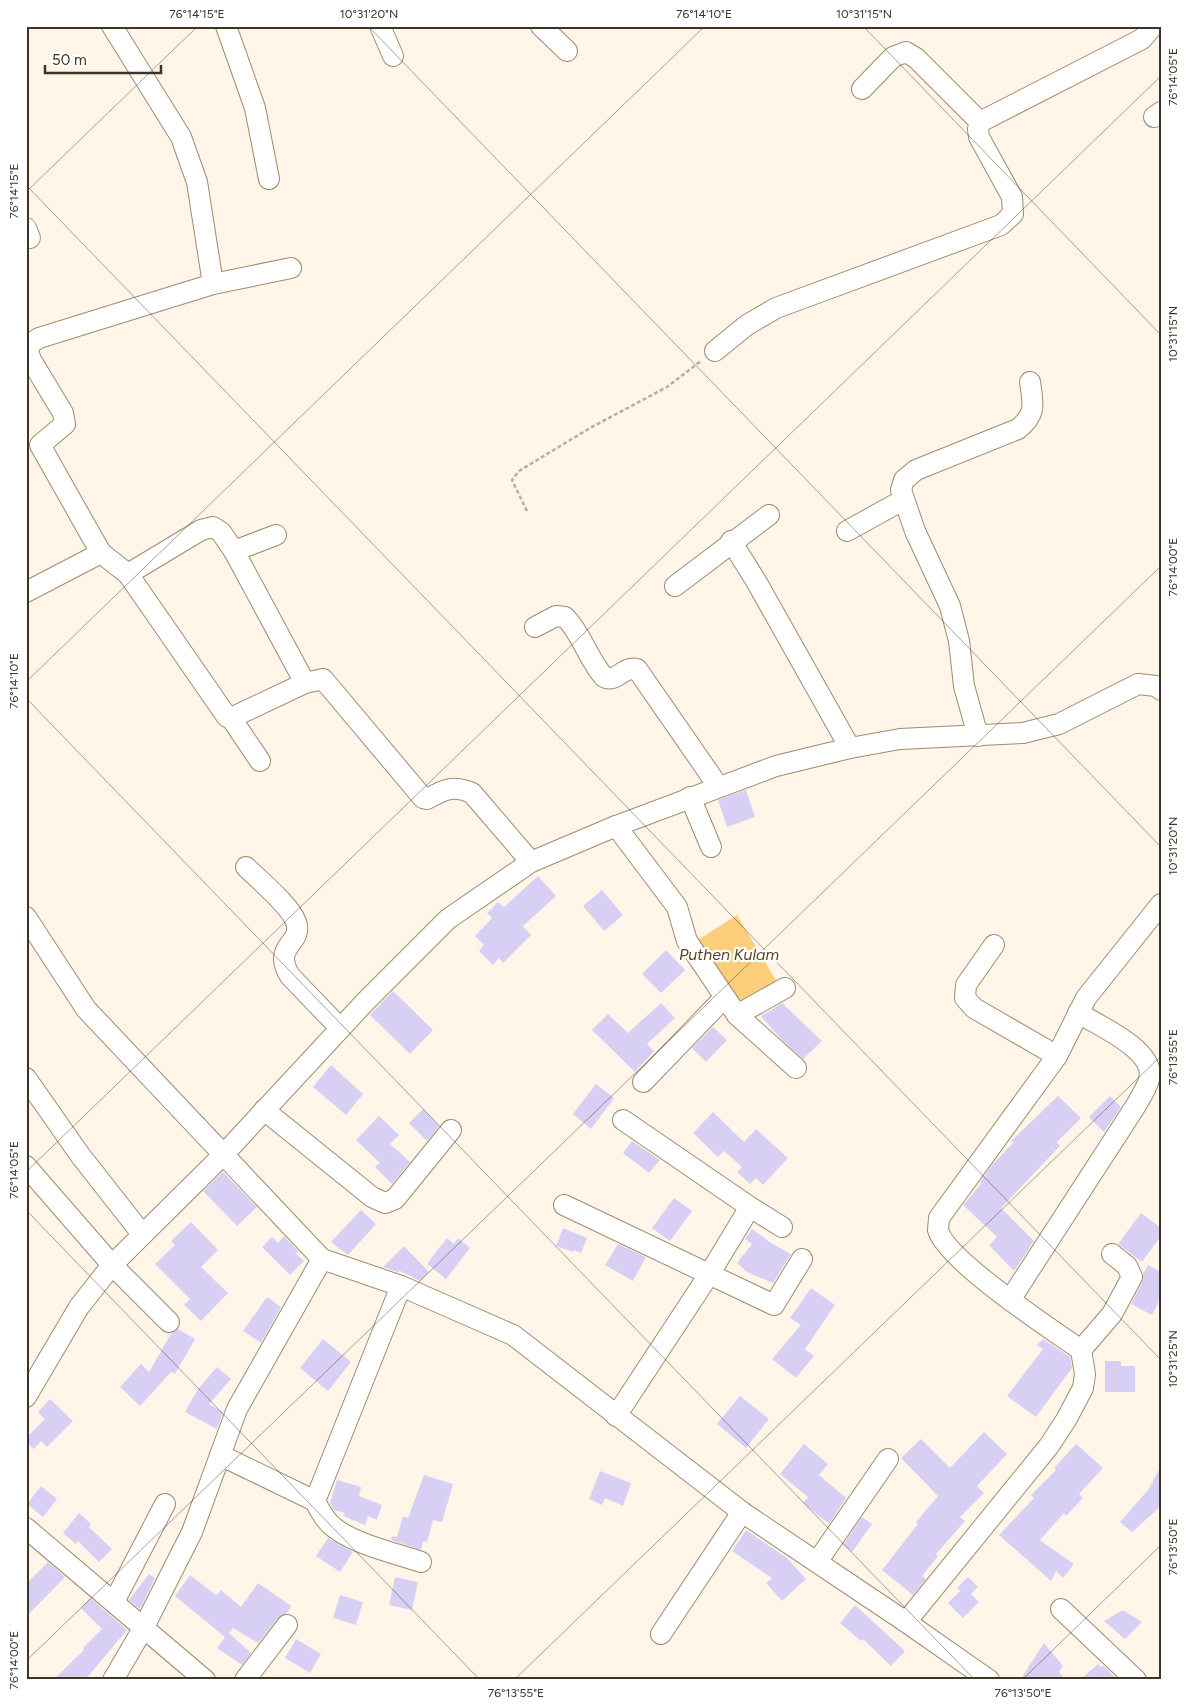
<svg xmlns="http://www.w3.org/2000/svg" width="1187" height="1706" font-family="Figtree,sans-serif">
<rect width="100%" height="100%" fill="#fff6e9"/>
<path fill="#fccd7b" d="M737,915L777,982L733,1008L690,945Z"/>
<g fill="#d8d0f4">
<path d="M746,790L755,817L727,827L718,800Z"/>
<path d="M538,876L556,896L523,926L531,935L503,963L499,958L493,965L479,951L484,945L475,936L492,918L487,913L498,902L504,907Z"/>
<path d="M602,890L623,915L604,931L583,906Z"/>
<path d="M666,950L685,970L661,993L642,974Z"/>
<path d="M393,991L433,1030L410,1054L370,1015Z"/>
<path d="M661,1003L675,1018L647,1044L654,1051L635,1072L592,1030L608,1014L628,1033Z"/>
<path d="M782,1003L822,1041L803,1059L782,1040L761,1016Z"/>
<path d="M713,1027L727,1040L706,1062L692,1048Z"/>
<path d="M331,1065L363,1094L346,1115L313,1087Z"/>
<path d="M596,1084L614,1098L591,1129L573,1114Z"/>
<path d="M1058,1096L1081,1118L1057,1142L1060,1146L1001,1208L1034,1241L1014,1271L989,1245L997,1237L963,1205L981,1184L980,1182L992,1165L1013,1143L1011,1141Z"/>
<path d="M1110,1096L1121,1107L1104,1132L1089,1117Z"/>
<path d="M423,1109L439,1126L427,1141L409,1123Z"/>
<path d="M713,1112L744,1142L756,1129L788,1158L763,1185L756,1178L750,1184L737,1172L742,1167L724,1151L718,1157L693,1133Z"/>
<path d="M379,1116L399,1135L390,1144L410,1162L392,1184L375,1167L380,1163L356,1140Z"/>
<path d="M632,1141L660,1160L649,1173L623,1153Z"/>
<path d="M223,1172L257,1207L237,1226L203,1191Z"/>
<path d="M674,1198L692,1211L670,1241L652,1228Z"/>
<path d="M361,1210L376,1224L348,1255L331,1242Z"/>
<path d="M1141,1213L1161,1228V1236L1142,1262L1118,1244Z"/>
<path d="M191,1222L218,1250L201,1267L228,1293L201,1321L184,1305L190,1299L155,1264L175,1245L171,1241Z"/>
<path d="M563,1228L587,1238L581,1253L574,1250L573,1252L556,1246Z"/>
<path d="M752,1229L771,1243L791,1254L773,1283L747,1272L737,1263L752,1244L745,1239Z"/>
<path d="M284,1236L298,1251L296,1254L304,1261L290,1275L262,1247L272,1237L278,1243Z"/>
<path d="M447,1238L454,1244L458,1238L470,1248L446,1279L427,1264Z"/>
<path d="M618,1244L646,1257L633,1281L605,1265Z"/>
<path d="M404,1246L429,1272L420,1281L400,1271L398,1272L383,1267Z"/>
<path d="M1148,1265L1161,1272V1298L1152,1315L1131,1304L1142,1283L1143,1274Z"/>
<path d="M811,1288L835,1305L805,1349L814,1356L796,1378L772,1359L801,1325L790,1318Z"/>
<path d="M267,1297L281,1307L261,1343L243,1331Z"/>
<path d="M178,1329L195,1339L175,1374L171,1372L140,1406L120,1387L141,1364L149,1372L171,1334Z"/>
<path d="M323,1339L351,1362L328,1391L300,1368Z"/>
<path d="M1043,1339L1070,1357L1072,1368L1036,1417L1007,1396L1043,1349L1037,1345Z"/>
<path d="M1105,1361H1121V1366H1135V1392H1105Z"/>
<path d="M217,1367L231,1379L209,1404L223,1412L217,1429L185,1412L198,1389Z"/>
<path d="M740,1396L769,1419L746,1448L717,1424Z"/>
<path d="M50,1399L73,1421L47,1447L41,1441L34,1449L26,1442V1438L45,1419L38,1412Z"/>
<path d="M984,1432L1007,1454L977,1486L984,1493L960,1517L965,1521L936,1554L938,1556L922,1576L926,1579L913,1595L882,1570L918,1524L916,1522L938,1496L901,1458L921,1439L950,1468Z"/>
<path d="M804,1444L828,1464L819,1475L846,1498L829,1524L803,1503L808,1497L780,1474Z"/>
<path d="M1076,1444L1103,1468L1079,1494L1083,1498L1066,1516L1064,1513L1040,1540L1074,1564L1063,1578L1056,1571L1051,1581L999,1535L1034,1498L1031,1495L1056,1470L1054,1468Z"/>
<path d="M1161,1466V1506L1132,1532L1120,1522L1148,1490Z"/>
<path d="M600,1471L631,1483L623,1506L605,1498L602,1505L589,1499Z"/>
<path d="M424,1475L453,1484L442,1522L433,1520L427,1542L423,1541L421,1550L391,1540L392,1536L397,1537L403,1516L408,1518Z"/>
<path d="M337,1480L361,1487L359,1496L382,1505L377,1520L368,1516L365,1525L343,1516L345,1513L334,1510L330,1503Z"/>
<path d="M41,1486L57,1499L43,1517L27,1504Z"/>
<path d="M79,1513L91,1524L89,1527L112,1549L99,1562L78,1541L76,1544L63,1533Z"/>
<path d="M862,1517L872,1524L852,1552L843,1545Z"/>
<path d="M746,1530L787,1558L806,1579L782,1601L766,1583L772,1578L732,1551Z"/>
<path d="M328,1538L353,1552L340,1572L316,1556Z"/>
<path d="M48,1562L65,1577L26,1617V1584Z"/>
<path d="M149,1574L155,1578L140,1609L129,1600Z"/>
<path d="M190,1575L216,1595L221,1590L241,1607L258,1583L291,1606L287,1613L278,1618L258,1643L233,1628L229,1633L251,1653L242,1665L217,1648L225,1637L175,1596Z"/>
<path d="M395,1577L418,1582L412,1610L389,1605Z"/>
<path d="M968,1577L978,1587L971,1594L979,1602L963,1618L948,1603L960,1591L957,1588Z"/>
<path d="M340,1595L363,1602L356,1625L333,1618Z"/>
<path d="M90,1598L127,1630L85,1680H53L84,1650L83,1648L102,1629L81,1608Z"/>
<path d="M855,1605L905,1651L891,1666L863,1639L861,1641L840,1623Z"/>
<path d="M1123,1610L1142,1622L1125,1639L1104,1621Z"/>
<path d="M296,1639L321,1654L310,1673L285,1658Z"/>
<path d="M1044,1643L1063,1666L1059,1672L1066,1680H1020Z"/>
<path d="M1098,1664L1101,1667L1103,1665L1118,1680H1080Z"/>
</g>
<g fill="none" stroke-linecap="round" stroke-linejoin="round">
<g stroke="#9e8c6c" stroke-width="22">
<g id="minor">
<path d="M112,26L181,137L197,182L213,284"/>
<path d="M226,26L255,108L269,179"/>
<path d="M380,26L393,56"/>
<path d="M541,26L567,51"/>
<path d="M862,89L893,57L906,52L916,58L980,122"/>
<path d="M1154,117L1161,112"/>
<path d="M26,228L30,238"/>
<path d="M715,351L747,325L776,308L1001,225L1013,214L1012,197L979,137L978,129L980,122L1142,39L1153,26"/>
<path d="M847,531L903,500"/>
<path d="M731,541L756,581L850,748"/>
<path d="M234,551L276,535"/>
<path d="M128,574L101,553L40,445L65,424L63,413L31,360L28,351L31,343L39,338L213,284L291,268"/>
<path d="M675,586L769,515"/>
<path d="M26,592L101,553"/>
<path d="M535,627L556,616L565,617C582,634 588,659 604,677C616,684 624,665 637,669L718,786"/>
<path d="M305,683L234,551L221,532L213,527L201,530L128,574L227,717L231,718L305,683L323,679L423,798L427,799C445,789 453,785 472,793L531,862"/>
<path d="M231,718L260,761"/>
<path d="M978,736L964,686L959,641L950,606L915,531L901,490L904,480L916,470L1018,429C1037,414 1033,404 1030,382"/>
<path d="M690,797L711,847"/>
<path d="M616,826L677,907L687,941L737,1015L796,1068"/>
<path d="M246,867C260,881 290,905 296,922C304,944 271,945 290,976L340,1028"/>
<path d="M26,917L86,1009L322,1259L401,1286L513,1335L742,1512L906,1622L989,1680"/>
<path d="M994,945L966,985L965,998L974,1008L1057,1056"/>
<path d="M737,1015L785,988"/>
<path d="M26,1078L80,1155L142,1234"/>
<path d="M643,1082L724,998"/>
<path d="M264,1110L372,1197L385,1203L395,1199L451,1130"/>
<path d="M623,1120L750,1207"/>
<path d="M26,1166L112,1265L169,1322"/>
<path d="M564,1205L774,1305L802,1259"/>
<path d="M1010,1300L1135,1107C1140,1098 1147,1088 1149,1079C1157,1051 1098,1025 1078,1013"/>
<path d="M1081,1350L1112,1314L1132,1277L1127,1266L1112,1254"/>
<path d="M26,1397L79,1307L112,1265L224,1154L365,1002L448,919L531,862L616,826L776,766L850,748L900,739L1023,733L1059,724L1138,684L1156,686L1161,690"/>
<path d="M616,1416L710,1273L750,1207L782,1227"/>
<path d="M220,1455L315,1501L401,1286"/>
<path d="M315,1501C319,1509 323,1517 330,1524C349,1543 395,1553 421,1562"/>
<path d="M26,1528L205,1680"/>
<path d="M817,1562L888,1459"/>
<path d="M114,1602L165,1504"/>
<path d="M1061,1609L1136,1680"/>
<path d="M906,1622L1049,1446L1066,1420L1083,1388L1085,1374L1081,1350C1052,1330 946,1260 938,1230C938,1227 939,1221 939,1218L1057,1056L1086,998L1161,904"/>
<path d="M661,1634L742,1512"/>
<path d="M113,1680L144,1627L192,1532L237,1409L322,1259"/>
<path d="M245,1680L287,1625"/>
</g>
</g>
<path stroke="#b6aea0" stroke-width="2.5" stroke-dasharray="4 2.5" stroke-linecap="butt" d="M527,511L512,480L519,471L590,428L667,387L701,361"/>
<use href="#minor" stroke="#fff" stroke-width="20"/>
</g>
<path fill="none" stroke="#3c3426" stroke-width="1" stroke-opacity="0.45" d="M368,26L1161,847M863,26L1161,335M26,185L1161,1360M26,192L198,26M26,682L705,26M26,698L975,1680M26,1172L1161,76M26,1210L480,1680M26,1661L1161,566M514,1680L1161,1056M1022,1680L1161,1545"/>
<g text-anchor="middle" dominant-baseline="central" stroke-width="4.5" stroke-linejoin="round" paint-order="stroke">
<g font-size="16" font-style="italic" fill="#574320" stroke="#fff">
<text x="729" y="954">Puthen Kulam</text>
</g>
</g>
<rect width="1187" height="1706" fill="none" stroke="#ffffff" stroke-width="55"/>
<path d="M45 65v8h116v-8" fill="none" stroke="#3c3426" stroke-width="2.5"/>
<text x="52" y="65" font-size="15" fill="#3c3426" stroke="#ffffff" stroke-width="4" paint-order="stroke">50 m</text>
<rect x="28" y="28" width="1132" height="1650" fill="none" stroke="#3c3426" stroke-width="2"/>
<g font-size="12" text-anchor="middle" fill="#3c3426">
<text x="197" y="18">76°14'15"E</text>
<text x="369" y="18">10°31'20"N</text>
<text x="704" y="18">76°14'10"E</text>
<text x="864" y="18">10°31'15"N</text>
<text transform="translate(1173 77) rotate(-90)" y="4">76°14'05"E</text>
<text transform="translate(14 191) rotate(-90)" y="4">76°14'15"E</text>
<text transform="translate(1173 334) rotate(-90)" y="4">10°31'15"N</text>
<text transform="translate(1173 567) rotate(-90)" y="4">76°14'00"E</text>
<text transform="translate(14 681) rotate(-90)" y="4">76°14'10"E</text>
<text transform="translate(1173 846) rotate(-90)" y="4">10°31'20"N</text>
<text transform="translate(1173 1057) rotate(-90)" y="4">76°13'55"E</text>
<text transform="translate(14 1170) rotate(-90)" y="4">76°14'05"E</text>
<text transform="translate(1173 1359) rotate(-90)" y="4">10°31'25"N</text>
<text transform="translate(1173 1547) rotate(-90)" y="4">76°13'50"E</text>
<text transform="translate(14 1660) rotate(-90)" y="4">76°14'00"E</text>
<text x="516" y="1697">76°13'55"E</text>
<text x="1023" y="1697">76°13'50"E</text>
</g>
</svg>
